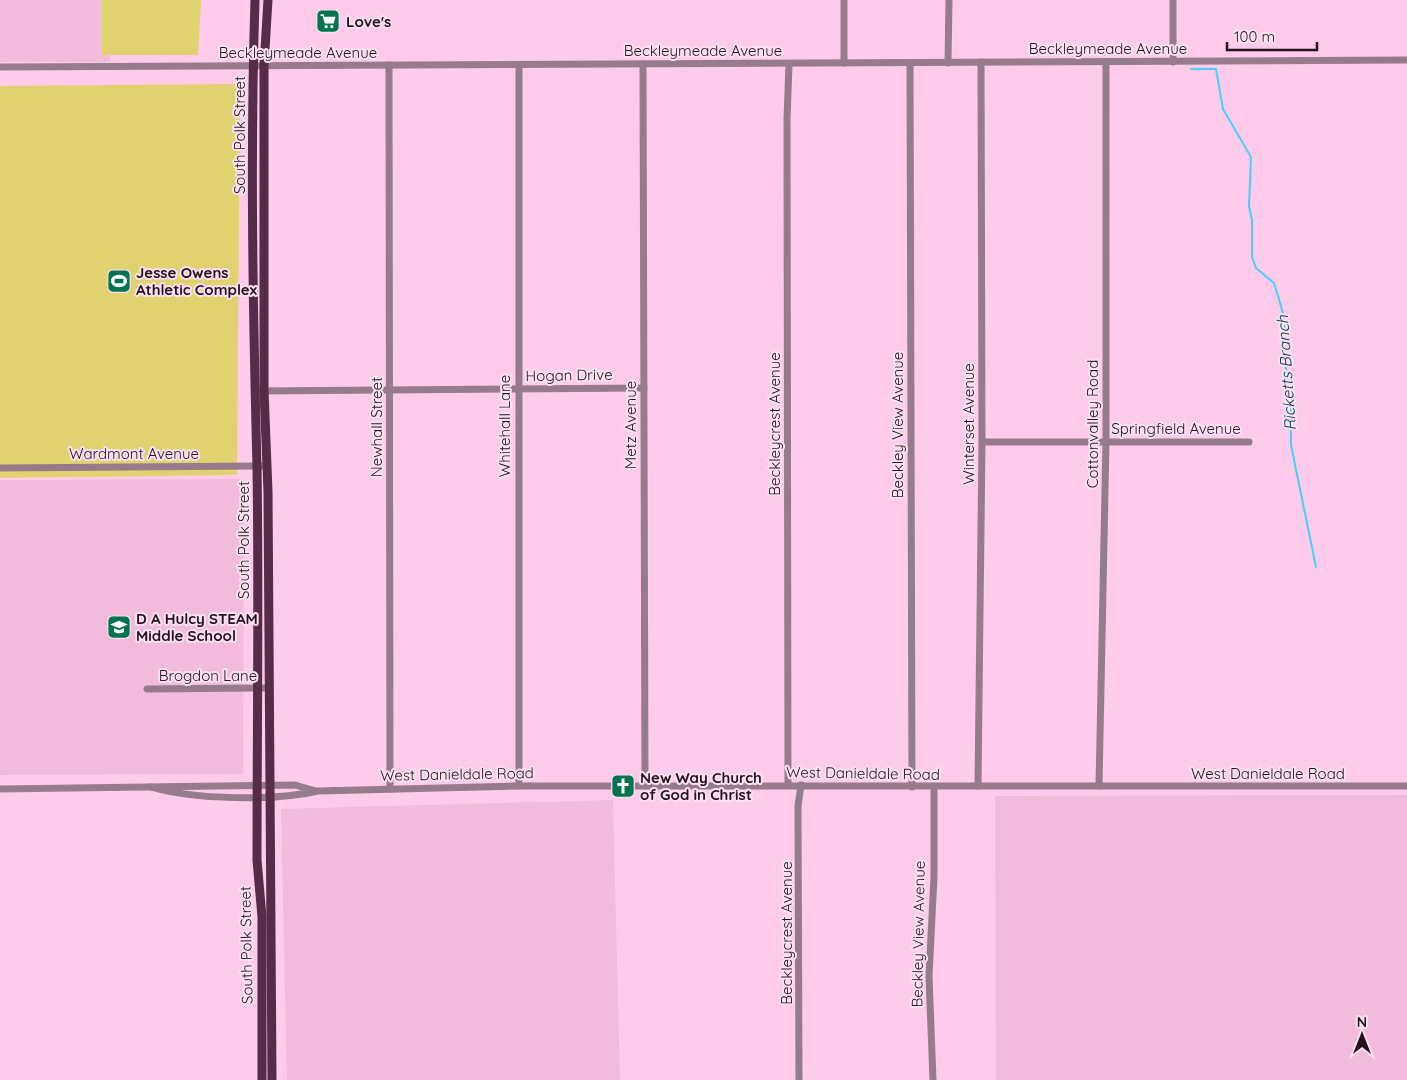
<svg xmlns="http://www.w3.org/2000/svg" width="1407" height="1080" font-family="Quicksand,sans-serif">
<rect width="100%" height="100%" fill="#fecbea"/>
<g fill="#f2bbdc">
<path d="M0,0H111L110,62H0Z"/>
<path d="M244,479L243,774L0,775V480Z"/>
<path d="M1407,795V1080H996L995,796Z"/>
<path d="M613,800L620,1080H287L281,809Z"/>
</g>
<g fill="#e0d26f">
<path d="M102,0H201L198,55H102Z"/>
<path d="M240,84L237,475L0,478V86Z"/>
</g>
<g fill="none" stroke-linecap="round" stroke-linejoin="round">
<path stroke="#47d0f9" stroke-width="2" d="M1191,69H1216L1223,109L1251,157L1249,206L1252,220V257L1256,268L1274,283L1286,323L1281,336L1291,401V445L1316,567"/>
<g stroke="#957b8b" stroke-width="7">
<path d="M1173,0V62"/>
<path d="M844,63V0"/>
<path d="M910,63L912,787"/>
<path d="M948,63L949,0"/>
<path d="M643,64L645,786"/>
<path d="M389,65L390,789"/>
<path d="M519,65V786"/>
<path d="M0,67L1407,60"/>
<path d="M259,391L644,388"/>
<path d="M982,442H1249"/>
<path d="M0,468L267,466"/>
<path d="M147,689L269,688"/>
<path d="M788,785L787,119L789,64"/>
<path d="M978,786L982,442L981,62"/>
<path d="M1099,786L1106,442V62"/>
<path d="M151,787C195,800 274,801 318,791L519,786H1407"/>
<path d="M0,789L295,785L316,791"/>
<path d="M799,1080L798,806L801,785"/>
<path d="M933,1080L929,976L934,877V787"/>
</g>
<g stroke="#562c48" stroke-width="9">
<path d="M255,0C250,156 253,311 257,467C259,598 257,729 257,860L262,917V1080"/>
<path d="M268,0L264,66V390L268,492L272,1080"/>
</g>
</g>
<defs>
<g id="supermarket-square" transform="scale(1.25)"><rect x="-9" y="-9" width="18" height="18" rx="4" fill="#05744e" stroke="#fbe1f1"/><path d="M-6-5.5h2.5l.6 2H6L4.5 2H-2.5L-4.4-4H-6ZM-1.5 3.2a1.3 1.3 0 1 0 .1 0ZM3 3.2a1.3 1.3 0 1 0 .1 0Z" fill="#fff"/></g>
<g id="stadium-square" transform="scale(1.25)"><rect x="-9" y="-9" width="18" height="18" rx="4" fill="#05744e" stroke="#fbe1f1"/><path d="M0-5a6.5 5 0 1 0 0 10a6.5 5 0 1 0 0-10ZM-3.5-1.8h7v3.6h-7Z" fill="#fff"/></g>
<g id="school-square" transform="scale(1.25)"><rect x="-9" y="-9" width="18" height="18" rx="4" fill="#05744e" stroke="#fbe1f1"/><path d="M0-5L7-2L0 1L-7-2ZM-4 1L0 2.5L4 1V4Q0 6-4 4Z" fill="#fff"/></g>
<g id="church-square" transform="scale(1.25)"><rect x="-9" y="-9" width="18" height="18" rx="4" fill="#05744e" stroke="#fbe1f1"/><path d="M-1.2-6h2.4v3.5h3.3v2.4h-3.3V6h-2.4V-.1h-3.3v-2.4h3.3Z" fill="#fff"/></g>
</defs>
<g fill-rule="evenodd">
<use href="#supermarket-square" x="328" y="21"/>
<use href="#stadium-square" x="119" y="281"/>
<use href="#school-square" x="119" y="627"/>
<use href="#church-square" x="623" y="786"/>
</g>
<g text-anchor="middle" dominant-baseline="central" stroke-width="4" stroke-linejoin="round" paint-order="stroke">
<g font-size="15" font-weight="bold" fill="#27111f" stroke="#fbe1f1" text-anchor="start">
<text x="346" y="21">Love's</text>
<text x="136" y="272">Jesse Owens<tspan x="136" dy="17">Athletic Complex</tspan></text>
<text x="136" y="618">D A Hulcy STEAM<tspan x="136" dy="17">Middle School</tspan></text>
<text x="640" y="777">New Way Church<tspan x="640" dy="17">of God in Christ</tspan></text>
</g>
<g font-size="15" fill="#27111f" stroke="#fbe1f1">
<text x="1108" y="48">Beckleymeade Avenue</text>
<text x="703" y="50">Beckleymeade Avenue</text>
<text x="298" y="52">Beckleymeade Avenue</text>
<text transform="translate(239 135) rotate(-90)">South Polk Street</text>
<text transform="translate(569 375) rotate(-1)">Hogan Drive</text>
<text transform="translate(774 424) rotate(-90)">Beckleycrest Avenue</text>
<text transform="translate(968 424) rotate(-90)">Winterset Avenue</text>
<text transform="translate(1092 424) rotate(-90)">Cottonvalley Road</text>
<text transform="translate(630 425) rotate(-90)">Metz Avenue</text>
<text transform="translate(897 425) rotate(-90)">Beckley View Avenue</text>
<text transform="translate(504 426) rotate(-90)">Whitehall Lane</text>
<text transform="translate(376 427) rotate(-90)">Newhall Street</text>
<text x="1176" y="428">Springfield Avenue</text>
<text x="134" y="453">Wardmont Avenue</text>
<text transform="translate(243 540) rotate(-90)">South Polk Street</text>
<text x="208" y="675">Brogdon Lane</text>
<text transform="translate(863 773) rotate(1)">West Danieldale Road</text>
<text x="1268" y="773">West Danieldale Road</text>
<text transform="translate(457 774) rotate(-1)">West Danieldale Road</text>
<text transform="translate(786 933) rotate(-90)">Beckleycrest Avenue</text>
<text transform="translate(918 934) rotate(-89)">Beckley View Avenue</text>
<text transform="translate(246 945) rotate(-91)">South Polk Street</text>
</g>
<g font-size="16" font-style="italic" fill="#044253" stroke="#fbe1f1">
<text transform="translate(1286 373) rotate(-94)">Ricketts Branch</text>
</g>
</g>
<g transform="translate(1362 1035)" stroke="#fbe1f1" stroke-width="4" paint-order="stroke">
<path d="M0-4L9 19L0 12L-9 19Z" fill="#27111f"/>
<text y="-8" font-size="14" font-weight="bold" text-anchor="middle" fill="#27111f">N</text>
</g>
<path d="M1227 42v8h90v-8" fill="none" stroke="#27111f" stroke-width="2.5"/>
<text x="1234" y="42" font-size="15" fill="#27111f" stroke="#fbe1f1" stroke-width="4" paint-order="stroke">100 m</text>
</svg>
